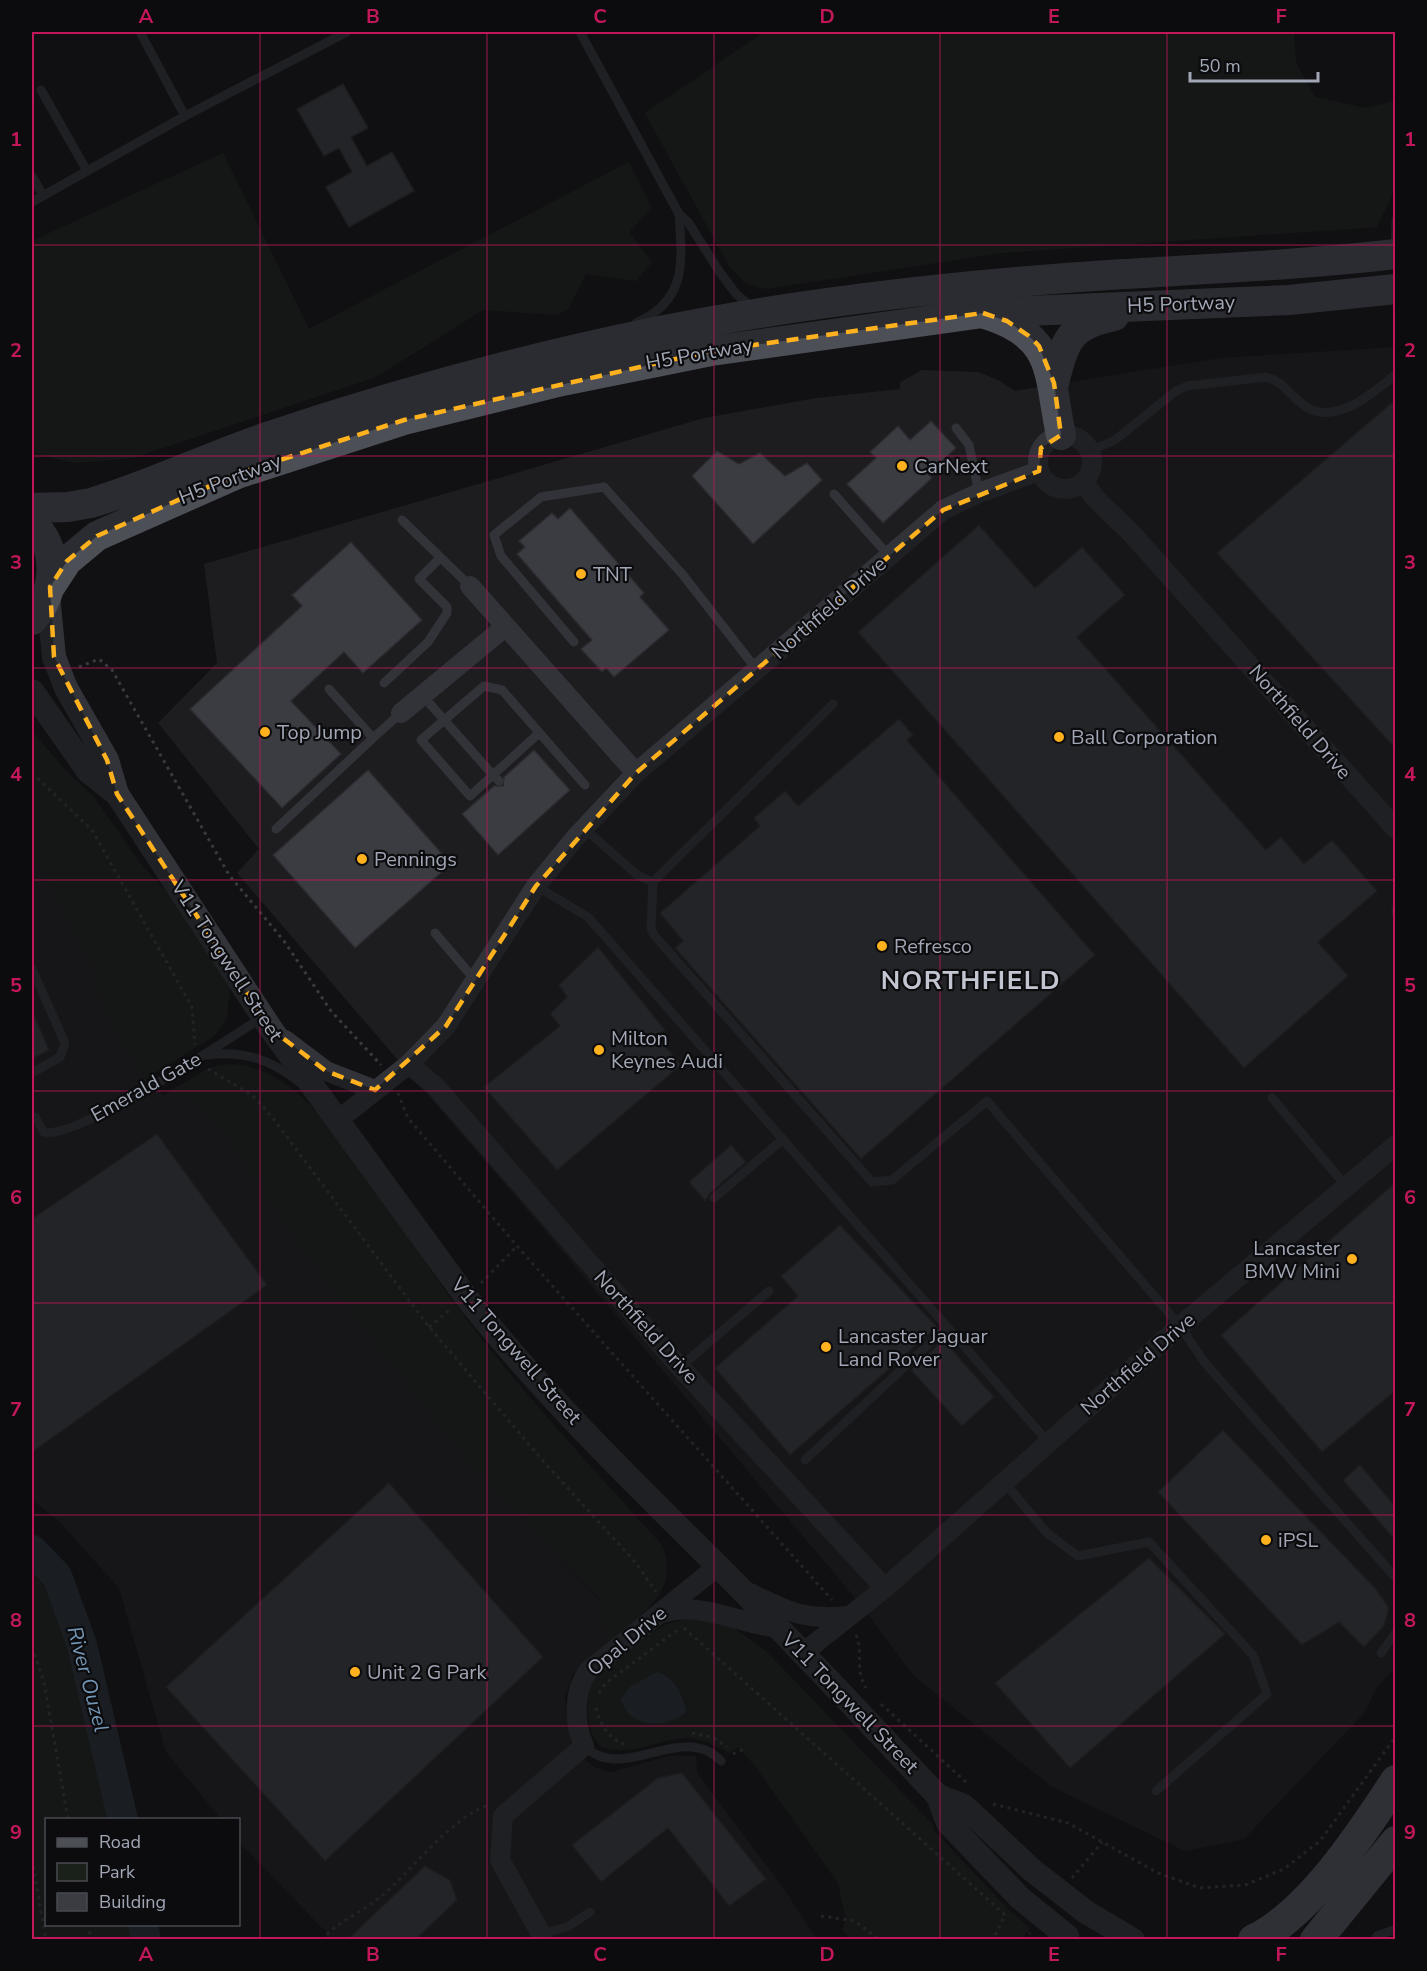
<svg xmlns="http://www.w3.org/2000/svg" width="1427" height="1971" font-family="'Nunito Sans',sans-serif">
<rect width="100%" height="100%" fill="#111113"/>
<g fill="#1d1d20">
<path d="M1395,347L1396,1667L1377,1687L1365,1712L1244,1839L1185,1851L1052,1787L913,1675L861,1605L546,1232L237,873L259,849L158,723L217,663L204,564L704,418L816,398L900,389V382L922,370L978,372L998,380L1015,391L1221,358Z"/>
<path d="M32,854L93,965L105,1013L146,1079L163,1095L191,1099L227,1135L289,1231L464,1456L600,1600L607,1643L573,1673L565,1697L571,1743L576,1753L596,1768L612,1772L669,1756H696L697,1773L780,1883L817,1939H322L327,1933L239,1842L238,1820L221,1819L166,1752L119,1588L58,1520L32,1500Z"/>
</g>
<g fill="#19211a">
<path d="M764,32H1294L1296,63L1315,97L1365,108L1395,101V189L1377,227L1001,253L766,289L746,283L729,266L645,113Z"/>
<path d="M223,153L309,329L629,162L652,208L629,232L652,262L636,281L586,274L568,309L557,315L483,310L376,377L133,458L76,463L32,453V241Z"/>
<path d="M32,731L67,772L93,796L141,864L181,908L230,986L227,1018L214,1036L146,1079L105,1013L93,965L32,854Z"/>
<path d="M231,1064C258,1066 283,1079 303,1098C363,1158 404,1235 454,1303C517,1387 590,1466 661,1544C684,1590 638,1617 607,1643L600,1599L464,1456L289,1231L227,1135L191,1099L163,1095L211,1067Z"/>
<path d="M32,1550L57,1576L82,1645L123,1819L46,1820V1924L144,1925L147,1939H32Z"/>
<path d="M697,1619L734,1628L767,1652L933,1825L935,1832L1010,1911L1030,1928L1021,1939H851L842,1930L846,1920L838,1883L755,1766L738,1747L729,1753C715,1745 701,1737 684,1738C655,1740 628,1758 600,1746C585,1730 583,1696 595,1677C603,1665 651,1631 665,1625C675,1621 686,1619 697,1619Z"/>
</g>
<path fill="#263037" d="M657,1672C674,1677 683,1695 686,1712C665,1730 629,1728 621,1699L630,1687Z"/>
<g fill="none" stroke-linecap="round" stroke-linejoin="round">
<g stroke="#263037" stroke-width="30">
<path d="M32,1550L57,1576L82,1645L123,1820"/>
<path d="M143,1924L146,1940"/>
</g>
</g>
<g fill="#3a3c41" stroke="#2b2b2f" stroke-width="1.5">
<path d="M343,84L368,128L351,137L367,166L392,152L414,191L349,227L326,187L352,172L339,148L324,156L297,109Z"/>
<path d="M1395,400V748L1217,553Z"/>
<path d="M931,421L956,448L928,474L932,478L883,523L847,484L876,458L870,452L898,426L910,440Z"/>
<path d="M717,451L739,464L760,453L785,476L807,463L822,480L753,544L692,476Z"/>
<path d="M570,508L644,593L640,597L669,630L614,677L606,668L602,672L581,649L592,640L517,554L525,547L519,541L552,513L558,519Z"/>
<path d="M979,525L1035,588L1082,547L1125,595L1077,637L1266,850L1281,837L1304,864L1332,840L1377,891L1318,942L1348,976L1244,1068L858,632Z"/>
<path d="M351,542L422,620L363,673L344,652L291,701L341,754L282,808L190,709L302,606L292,595Z"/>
<path d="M899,719L913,735L907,740L1095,955L861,1159L675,948L683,941L660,913L760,826L754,818L785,791L798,806Z"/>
<path d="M534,750L570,790L498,855L462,814L494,786H503L504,777Z"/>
<path d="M368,770L451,864L355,948L273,855Z"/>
<path d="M598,947L665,1030L656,1035L681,1065L557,1170L484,1087L560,1026L550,1014L567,997L559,985Z"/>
<path d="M32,1011L49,1050L32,1059Z"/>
<path d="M157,1134L267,1285L32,1452V1219Z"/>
<path d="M731,1145L746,1162L710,1193L705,1201L689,1182Z"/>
<path d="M1395,1183V1391L1322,1452L1221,1335Z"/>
<path d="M840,1225L937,1327L790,1455L715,1368L798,1296L781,1276Z"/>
<path d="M943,1340L994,1397L962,1426L911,1370Z"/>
<path d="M1223,1430L1375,1588L1389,1608L1384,1626L1364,1647L1339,1622L1302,1645L1158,1492Z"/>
<path d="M1360,1465L1395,1506V1540L1343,1480Z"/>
<path d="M389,1483L543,1657L325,1861L166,1687Z"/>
<path d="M1149,1558L1225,1634L1070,1768L995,1683Z"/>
<path d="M682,1773L766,1879L729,1906L668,1828L601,1882L572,1845L658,1778Z"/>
<path d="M425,1866L450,1880L457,1900L415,1940H347Z"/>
</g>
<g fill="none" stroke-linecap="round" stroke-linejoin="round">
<g stroke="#373a3f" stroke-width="3" stroke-dasharray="3 4.5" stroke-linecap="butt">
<path d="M79,667L99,659L112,670L229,875L284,941L331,1011L381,1065"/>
<path d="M32,773L92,830L192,1007L195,1045"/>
<path d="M208,1069L252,1095L272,1117L429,1327L544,1462L636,1563L656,1592"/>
<path d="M398,1093L408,1118L517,1246L832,1600"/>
<path d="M481,1283L517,1246"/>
<path d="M429,1327L451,1309"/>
<path d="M684,1628L1005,1915L993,1940"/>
<path d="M856,1635C864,1652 854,1669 866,1688"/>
<path d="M32,1647L44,1682L68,1820"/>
<path d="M599,1693L606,1683L680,1628"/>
<path d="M881,1704L969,1785"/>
<path d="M596,1708C600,1724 608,1738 624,1744"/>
<path d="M692,1733L713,1737L727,1747"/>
<path d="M733,1754L744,1749"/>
<path d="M993,1804L1068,1823L1158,1873L1200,1888L1245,1885L1284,1869L1320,1841L1396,1736"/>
<path d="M32,1859L46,1940"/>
<path d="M1072,1878L1102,1842"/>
<path d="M821,1916L855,1921L880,1940"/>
<path d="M88,1924L91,1940"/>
<path d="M322,1940C337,1921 360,1914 378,1899C415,1869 445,1822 490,1804"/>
<path d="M1025,1940L1030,1933"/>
</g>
<g stroke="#323338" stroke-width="9">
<path d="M140,32L185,116"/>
<path d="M580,32L679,214L688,222L719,271L736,294L752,307"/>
<path d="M41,90L87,171"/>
<path d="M32,176L43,196"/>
<path d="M32,202L185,116L347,32"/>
<path d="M1395,250L1396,220"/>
<path d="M636,323C688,300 682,262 679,214"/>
<path d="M956,428L969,445L979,493"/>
<path d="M1090,451L1115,440L1176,391L1187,386L1266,377C1284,382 1288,393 1302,404C1333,429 1373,393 1396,374"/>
<path d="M834,494L889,556"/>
<path d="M402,520L470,586"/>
<path d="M574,642L501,556L494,535L541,497L604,487L683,575L757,670"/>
<path d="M384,683L428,642L447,613V607L419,579L440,558"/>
<path d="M329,689L373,738L401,713"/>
<path d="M422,695L493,775L539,733"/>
<path d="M833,704L653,882L651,928L654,935L872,1182L892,1180L987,1101L1180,1326L1205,1363L1396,1578"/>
<path d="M499,781L493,775L470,796L421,740L484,686L502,690L585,785"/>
<path d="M584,828L637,875L653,882"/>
<path d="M276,829L373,738"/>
<path d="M536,886L588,917L1048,1442"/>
<path d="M1396,909V913"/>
<path d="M435,933L475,980"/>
<path d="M32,969L65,1043L60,1057L32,1073"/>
<path d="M206,1055C243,1050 270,1059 299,1082"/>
<path d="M1272,1098L1345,1185"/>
<path d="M32,1117H35L44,1132C74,1141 229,1039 261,1018"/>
<path d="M714,1198L783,1139"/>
<path d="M680,1367L769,1291"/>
<path d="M805,1460L947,1327"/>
<path d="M1004,1482L1047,1533L1078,1556L1149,1542L1253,1655L1267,1694L1156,1791"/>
<path d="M1381,1653L1396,1632"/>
<path d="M584,1746C624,1785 682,1720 721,1761"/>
<path d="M541,1934L567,1927L590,1912"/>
<path d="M1375,1940L1377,1936L1396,1929"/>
</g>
<g stroke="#323338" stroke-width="20">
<circle cx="1065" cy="462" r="27"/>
<path d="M1084,482L1095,498L1133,535L1396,829"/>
<path d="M470,586L636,773"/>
<path d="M401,713L505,627"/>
<path d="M285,1040L326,1071L375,1090"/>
<path d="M409,1064L436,1087L680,1367L885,1588"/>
<path d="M337,1121L409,1064L446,1026L536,886L575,838L636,773L943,510L979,493L1039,471"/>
<path d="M750,1593C789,1612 803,1620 847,1616"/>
<path d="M662,1613C702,1601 739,1624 779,1628"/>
<path d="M803,1653L885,1588L1180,1326L1396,1145"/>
<path d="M541,1940V1934L500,1860L503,1816L584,1746C574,1723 573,1692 588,1671L718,1566"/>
</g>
<g stroke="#323338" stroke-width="24">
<path d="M48,595L54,657"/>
<path d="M66,688L107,760L117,794L271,1029L466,1297C542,1393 631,1480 718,1566C793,1641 865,1719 938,1796L948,1823L1020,1898"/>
<path d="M32,691L88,771L117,794"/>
<path d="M938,1796L964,1806L1032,1870"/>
<path d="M1086,1912L1133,1940"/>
</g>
<g stroke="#4d4f57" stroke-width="30">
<path d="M988,315C1057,337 1048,375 1061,435"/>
<path d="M1054,383C1065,340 1069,325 1114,316"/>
<path d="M32,508L68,507L91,503C151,485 208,457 267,437C395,394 523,359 655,332C804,302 956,285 1108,275C1204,269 1300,265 1396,254"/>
<path d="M32,523C61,550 55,593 32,620"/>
<path d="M50,587L67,561L97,536L237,474L404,420L562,381L711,351L983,313L1289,300L1396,289"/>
</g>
<g stroke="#555860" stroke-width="32">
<path d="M1254,1940C1310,1913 1362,1833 1396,1781"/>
<path d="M1316,1940L1396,1842"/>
</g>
<g stroke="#323338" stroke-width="24">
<path d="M54,657L66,688"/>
<path d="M1032,1870L1086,1912"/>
<path d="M1020,1898L1067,1936"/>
</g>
</g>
<path d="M0 0H1427V1971H0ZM983,313L1007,321L1029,336L1039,346L1054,383L1061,435L1041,448L1039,471L943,510L636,773L536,886L446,1026L375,1090L326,1071L271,1029L117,794L107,760L54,657L50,587L67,561L97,536L237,474L404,420L711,351Z" fill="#111113" fill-opacity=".55" fill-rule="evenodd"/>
<path fill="none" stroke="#ffb21d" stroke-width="4.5" stroke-dasharray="12 8" stroke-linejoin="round" d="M983,313L1007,321L1029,336L1039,346L1054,383L1061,435L1041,448L1039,471L943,510L636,773L536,886L446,1026L375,1090L326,1071L271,1029L117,794L107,760L54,657L50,587L67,561L97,536L237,474L404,420L711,351Z"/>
<path fill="none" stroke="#c2185b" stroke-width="1.5" stroke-opacity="0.55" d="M260,32V1940M487,32V1940M714,32V1940M940,32V1940M1167,32V1940M32,245H1396M32,456H1396M32,668H1396M32,880H1396M32,1091H1396M32,1303H1396M32,1515H1396M32,1726H1396"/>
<g fill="#ffb21d" stroke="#0c0c0e" stroke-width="2">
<circle cx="902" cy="466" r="6"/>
<circle cx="581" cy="574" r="6"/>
<circle cx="265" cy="732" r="6"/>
<circle cx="1059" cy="737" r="6"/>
<circle cx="362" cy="859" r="6"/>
<circle cx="882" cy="946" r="6"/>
<circle cx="599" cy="1050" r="6"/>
<circle cx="1352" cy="1259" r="6"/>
<circle cx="826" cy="1347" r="6"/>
<circle cx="1266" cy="1540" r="6"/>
<circle cx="355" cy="1672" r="6"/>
</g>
<g text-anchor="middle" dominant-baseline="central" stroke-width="4.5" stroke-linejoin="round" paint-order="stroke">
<g font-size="20" fill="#a1a7b5" stroke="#0c0c0e">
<text transform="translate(1181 304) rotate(-2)">H5 Portway</text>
<text transform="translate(699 354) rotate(-10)">H5 Portway</text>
<text transform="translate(230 479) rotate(-21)">H5 Portway</text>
<text transform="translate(829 608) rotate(-41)">Northfield Drive</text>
<text transform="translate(1300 722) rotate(49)">Northfield Drive</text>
<text transform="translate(227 961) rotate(57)">V11 Tongwell Street</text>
<text transform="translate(146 1087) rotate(-29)">Emerald Gate</text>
<text transform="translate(646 1327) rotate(48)">Northfield Drive</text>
<text transform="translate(516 1351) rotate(49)">V11 Tongwell Street</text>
<text transform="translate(1138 1364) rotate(-41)">Northfield Drive</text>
<text transform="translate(627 1641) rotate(-40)">Opal Drive</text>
<text transform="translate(850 1703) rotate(46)">V11 Tongwell Street</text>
</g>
<g font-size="20" fill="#a1a7b5" stroke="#0c0c0e" text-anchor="start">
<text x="914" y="466">CarNext</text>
<text x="593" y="574">TNT</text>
<text x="277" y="732">Top Jump</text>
<text x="1071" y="737">Ball Corporation</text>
<text x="374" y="859">Pennings</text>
<text x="894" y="946">Refresco</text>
<text x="611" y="1038">Milton<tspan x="611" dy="23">Keynes Audi</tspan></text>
<text x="1340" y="1248" text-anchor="end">Lancaster<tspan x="1340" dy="23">BMW Mini</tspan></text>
<text x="838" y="1336">Lancaster Jaguar<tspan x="838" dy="23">Land Rover</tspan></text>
<text x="1278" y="1540">iPSL</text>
<text x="367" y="1672">Unit 2 G Park</text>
</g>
<g font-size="21" font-style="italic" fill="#7496b4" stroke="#0c0c0e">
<text transform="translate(88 1679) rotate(75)">River Ouzel</text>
</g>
<g font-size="26" font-weight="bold" letter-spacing="1.5" fill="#c2c6d0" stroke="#0c0c0e">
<text x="971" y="980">NORTHFIELD</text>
</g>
</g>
<rect width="1427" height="1971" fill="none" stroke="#0c0c0e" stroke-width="66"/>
<rect x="45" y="1818" width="195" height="108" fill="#0c0c0e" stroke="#484a51" stroke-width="1.5"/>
<rect x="57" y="1838" width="30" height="9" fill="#4d4f57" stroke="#484a51" stroke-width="1.5"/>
<text x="99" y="1848" font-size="18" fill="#a1a7b5">Road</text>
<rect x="57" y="1863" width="30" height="18" fill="#19211a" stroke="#484a51" stroke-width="1.5"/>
<text x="99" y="1878" font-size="18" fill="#a1a7b5">Park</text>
<rect x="57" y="1893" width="30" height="18" fill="#3a3c41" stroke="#484a51" stroke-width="1.5"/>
<text x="99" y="1908" font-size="18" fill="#a1a7b5">Building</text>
<path d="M1190 72v9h128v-9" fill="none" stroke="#a1a7b5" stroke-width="3"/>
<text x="1199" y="72" font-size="18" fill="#a1a7b5" stroke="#0c0c0e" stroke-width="4.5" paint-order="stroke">50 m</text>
<rect x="33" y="33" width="1361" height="1905" fill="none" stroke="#c2185b" stroke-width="2"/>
<g font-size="20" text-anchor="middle" font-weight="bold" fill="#c2185b">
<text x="146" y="23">A</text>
<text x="373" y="23">B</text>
<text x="600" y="23">C</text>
<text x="827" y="23">D</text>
<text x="1054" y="23">E</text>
<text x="1281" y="23">F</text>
<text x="16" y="146">1</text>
<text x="1410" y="146">1</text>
<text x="16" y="357">2</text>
<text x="1410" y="357">2</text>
<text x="16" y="569">3</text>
<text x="1410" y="569">3</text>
<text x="16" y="781">4</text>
<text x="1410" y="781">4</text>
<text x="16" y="992">5</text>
<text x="1410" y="992">5</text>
<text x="16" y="1204">6</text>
<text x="1410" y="1204">6</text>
<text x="16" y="1416">7</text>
<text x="1410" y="1416">7</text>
<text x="16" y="1627">8</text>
<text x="1410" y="1627">8</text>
<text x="16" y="1839">9</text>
<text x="1410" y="1839">9</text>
<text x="146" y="1961">A</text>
<text x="373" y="1961">B</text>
<text x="600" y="1961">C</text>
<text x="827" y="1961">D</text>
<text x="1054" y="1961">E</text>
<text x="1281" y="1961">F</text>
</g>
</svg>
